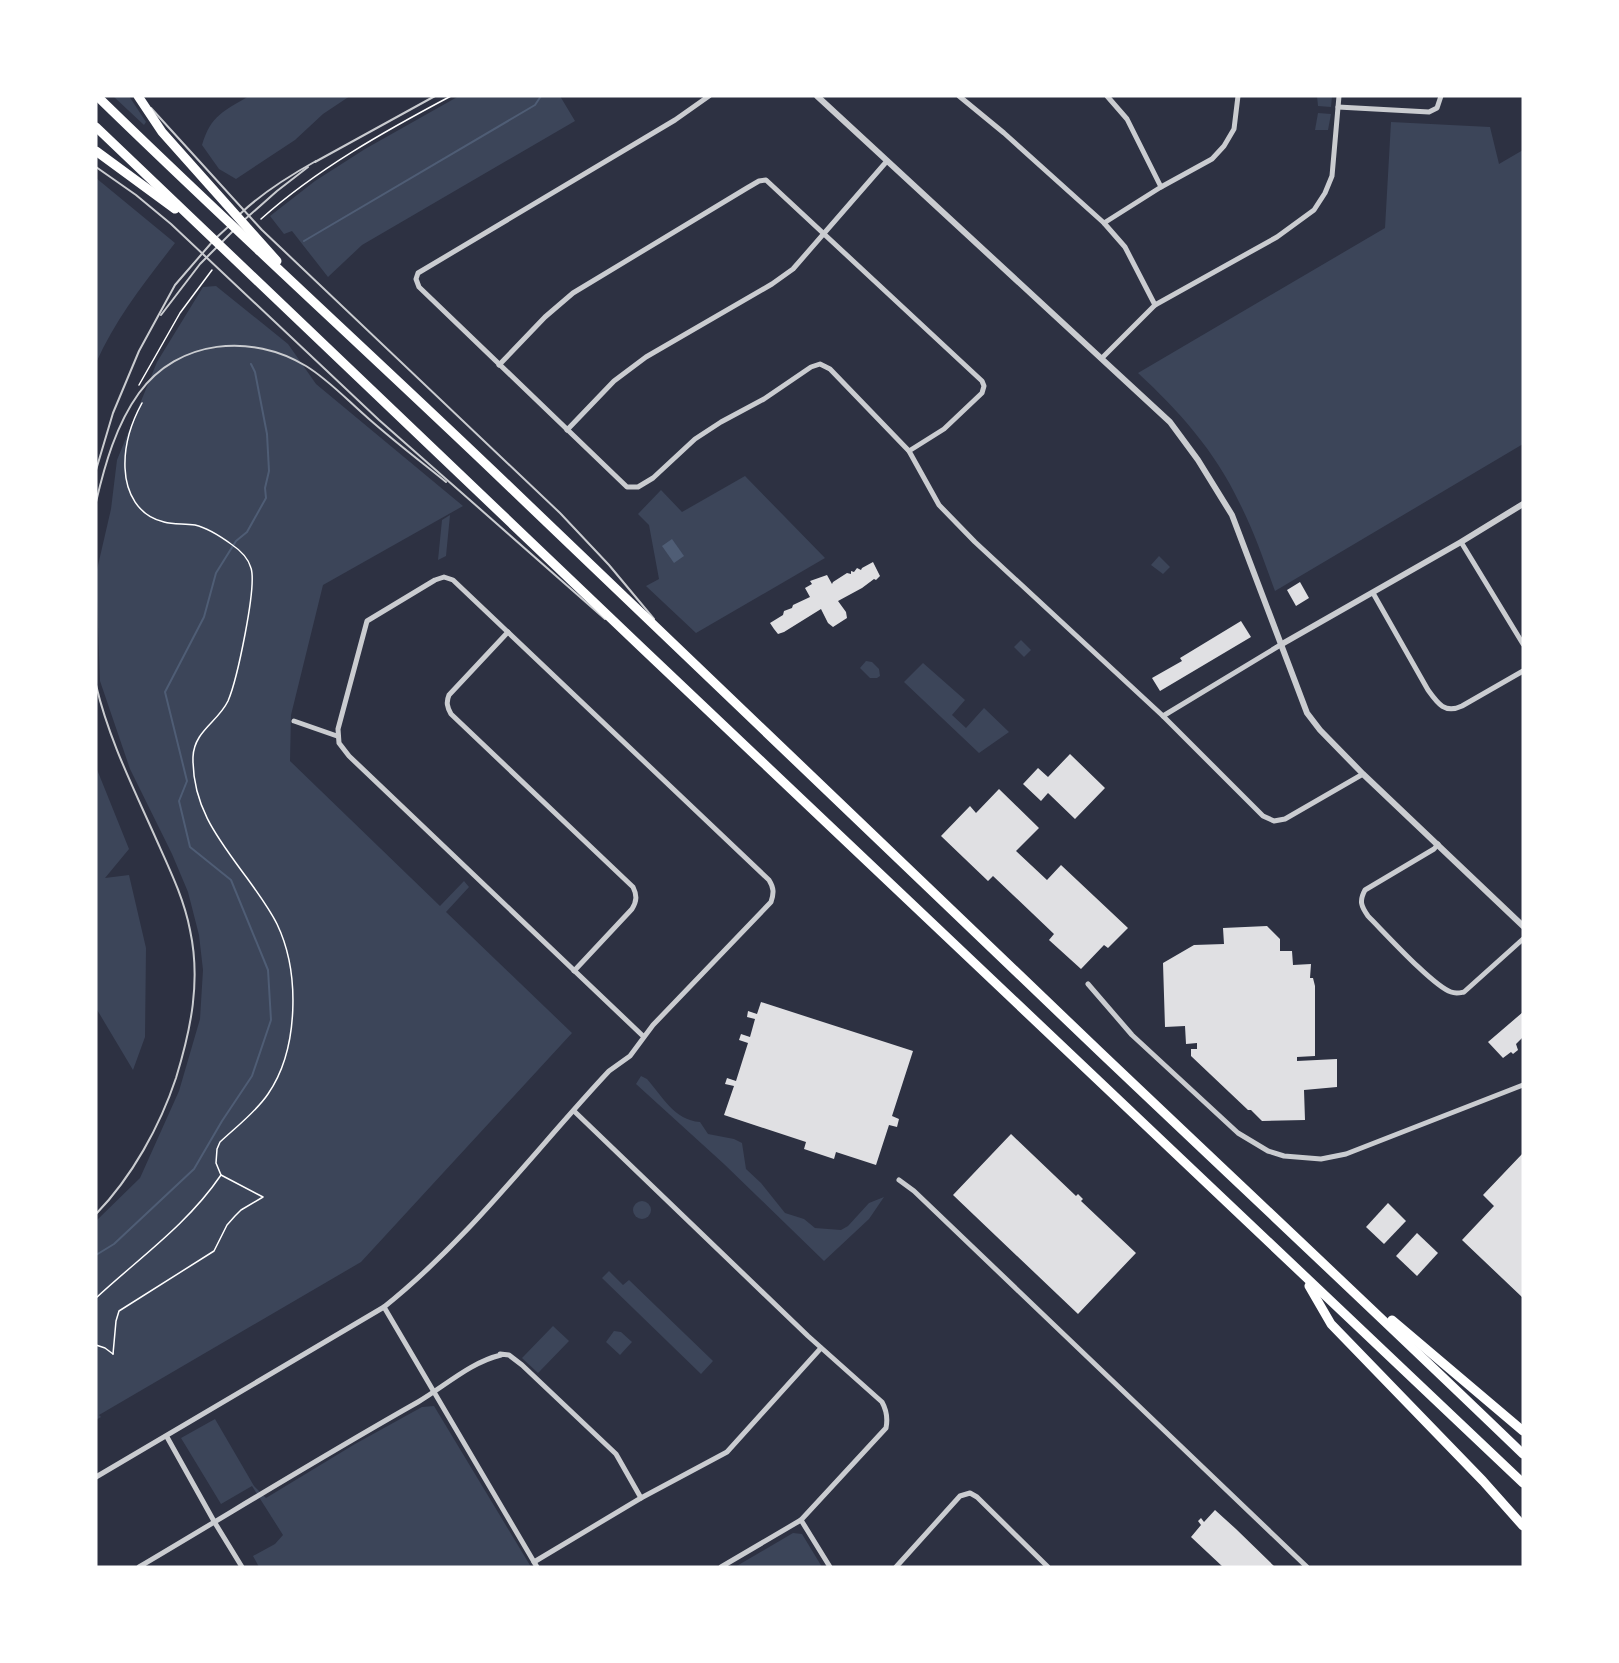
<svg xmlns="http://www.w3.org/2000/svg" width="1619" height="1663" font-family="'Source Serif 4',serif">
<rect width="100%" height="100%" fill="#2d3142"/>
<g fill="#3c4559">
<path d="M113,96H129L146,122L144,125Z"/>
<path d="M249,96H350L323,114L295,140L236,179L219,169L202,145C211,115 224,111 249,96Z"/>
<path d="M459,96H560L575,121L362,245L328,277L292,231L284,234L270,216L315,181L365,149Z"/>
<path d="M1317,96H1332L1331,107L1318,106Z"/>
<path d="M1318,113L1331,114L1328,130H1315Z"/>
<path d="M1391,122L1490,127L1499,164L1523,150V444L1275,591C1264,561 1254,531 1239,502C1215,451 1179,411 1138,373L1385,228Z"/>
<path d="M96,178L175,243C145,282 116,318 96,363Z"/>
<path d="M216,286L288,344L316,384L463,506L323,585L291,715L290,761L440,906L464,881L469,887L446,912L572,1033L361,1262L99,1415L101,1417L96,1420V1221L140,1178L179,1091L200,1019L203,970L199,935L188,892L172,854L130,769L100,681L96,574L111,509L117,460L157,362L203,287Z"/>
<path d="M745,476L825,558L696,633L646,586L659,579L649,525L638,514L661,490L682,512Z"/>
<path d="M450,515L446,556L438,560L442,520Z"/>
<path d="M1159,556L1170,567L1163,574L1151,565Z"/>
<path d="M1021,640L1031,650L1024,657L1014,647Z"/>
<path d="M866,661L872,662L879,669L880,676L877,678H870L860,668Z"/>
<path d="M923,663L965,700L952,715L966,728L984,708L1009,732L979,753L904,682Z"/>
<path d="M96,767L129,849L105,878L129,875L146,948L145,1037L133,1070L96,1008Z"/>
<path d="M641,1076L647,1079C663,1097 674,1120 700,1122L708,1134L734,1139L742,1143L746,1169L761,1183L785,1213L804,1219L815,1228L841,1230L848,1226L869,1203L884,1197L869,1219L824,1261L724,1164L636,1084Z"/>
<circle cx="642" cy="1210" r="9"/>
<path d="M609,1271L623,1285L629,1280L713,1361L701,1374L602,1278Z"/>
<path d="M553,1326L569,1341L538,1373L522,1358Z"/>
<path d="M614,1331L621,1332L632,1342L620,1355L606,1342Z"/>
<path d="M434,1406L531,1567H259L253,1556L275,1544L283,1535L252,1486L221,1504L181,1438L215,1419L254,1486L266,1498L355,1444L422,1407Z"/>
<path d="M793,1533L802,1534L822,1567H735Z"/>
</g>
<path fill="#4f5d75" d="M672,539L684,556L674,563L662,546Z"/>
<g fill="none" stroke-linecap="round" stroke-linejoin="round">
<g stroke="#4f5d75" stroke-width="2">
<path d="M304,241L535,105L541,96"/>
<path d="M96,1255L114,1244L194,1169L222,1121L252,1076L271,1020L268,970L231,880L190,847L179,801L187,781L165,692L204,617L216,573L236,541L247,532L266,498L265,488L269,471L267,434L255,372L251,364"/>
</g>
</g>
<g fill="#e0e0e3">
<path d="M873,562L880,576L876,580L874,579L862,588L838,601L846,612L847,618L833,627L828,623L821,609L784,632L778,634L774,629L770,623L783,615L784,611L792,608L793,605L810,597L805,588L812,584L810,581L827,575L832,584L833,582L847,573L851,574V571L854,572L857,568L861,570L862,568Z"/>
<path d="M1300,582L1309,598L1296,606L1287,590Z"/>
<path d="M1241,621L1251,637L1160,691L1152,678L1182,661L1180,658Z"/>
<path d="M1070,754L1105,788L1075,819L1048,793L1041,801L1023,784L1038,768L1048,777Z"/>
<path d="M999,789L1039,828L1016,851L1047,880L1061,865L1128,928L1108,948L1104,945L1081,969L1049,940L1054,934L993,876L988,881L941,836L970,806L976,813Z"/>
<path d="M1267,926L1280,939V951H1292L1293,965L1311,964L1310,978H1313L1315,986V1056L1297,1057V1061L1337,1059V1087L1304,1090L1305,1120L1262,1121L1251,1110H1248L1191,1056V1049H1197V1043L1186,1044L1185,1026L1165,1027L1163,963L1194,945L1224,944L1223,928Z"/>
<path d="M761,1002L913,1051L892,1116L899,1119L897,1127L889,1125L876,1165L836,1152L834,1159L804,1149L806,1142L724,1115L734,1086L725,1084L727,1078L736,1081L748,1043L739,1040L741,1034L750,1037L755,1019L747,1017L748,1011L757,1014Z"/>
<path d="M1523,1012V1037L1516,1044L1518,1050L1513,1054L1511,1052L1503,1058L1488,1042Z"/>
<path d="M1011,1134L1076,1196L1078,1194L1083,1199L1081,1201L1136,1253L1078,1314L953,1195Z"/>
<path d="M1523,1153V1298L1462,1240L1494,1206L1483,1195Z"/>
<path d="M1388,1203L1406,1221L1384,1244L1366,1227Z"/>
<path d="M1417,1233L1438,1253L1417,1276L1396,1256Z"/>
<path d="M1215,1510L1236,1529L1275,1567H1223L1191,1537L1201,1525L1198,1521L1201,1518L1204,1522Z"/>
</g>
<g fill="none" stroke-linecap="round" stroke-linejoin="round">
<g stroke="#fff" stroke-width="1.5">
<path d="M261,219C317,169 385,131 451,96"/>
<path d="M139,385L180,313L212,270"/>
<path d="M96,1298C139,1258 187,1225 221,1175"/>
<path d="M96,1345L105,1348L113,1354"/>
<path d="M113,1354L116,1321L119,1311L214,1251L227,1225L235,1216L241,1210L263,1197L221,1175L216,1163L217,1149L220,1142C236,1127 256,1112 268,1094C299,1049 300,972 277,924C269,908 257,892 247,878C219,840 192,807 193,757C194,731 218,722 228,701C237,680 257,587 251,568C248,557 240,550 231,544C220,536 208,528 195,525C185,523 174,525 164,522C138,516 126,493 125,468C124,444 131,423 142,403"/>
</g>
<g stroke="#caccd0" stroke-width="2">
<path d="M151,108L262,230L560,513L609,565L654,619"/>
<path d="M315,162L435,96"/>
<path d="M96,167L136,195L171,224L379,420L605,619"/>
<path d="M240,214C263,192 289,176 316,161"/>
<path d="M243,221L277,191L308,167"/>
<path d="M217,237L228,227"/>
<path d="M222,242L233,231"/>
<path d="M161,315L200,264L218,246"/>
<path d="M96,470L113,413L139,351L175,285L213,241"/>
<path d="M96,502C105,464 116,425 139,393C178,339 252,333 306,366C329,380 348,401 369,419C394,441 420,461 446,482"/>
<path d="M96,685C109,740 134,789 157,841C170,870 184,899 190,930C201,981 191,1029 176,1078C160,1126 132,1177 96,1214"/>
</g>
<g stroke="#caccd0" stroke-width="5">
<path d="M709,96L675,120L418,273L416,279L419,287L627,487H638L653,478L695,439L721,422L764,399L811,367L820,364L830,369L909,451L939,505L975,542L1163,716L1263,816L1274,821L1285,819L1363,774"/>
<path d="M959,96L1004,133L1104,223L1125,247L1155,305"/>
<path d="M1107,96L1127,119L1161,187"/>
<path d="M1338,107L1429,112L1437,108L1441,96"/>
<path d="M1104,223L1161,187L1212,159L1224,146L1234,129L1238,96"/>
<path d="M1102,358L1155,305L1277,237L1314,210L1325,193L1332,176L1339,96"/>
<path d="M499,365L545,317L573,293L747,188L759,181L766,180L982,381L984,386L982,393L944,429L909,451"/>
<path d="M567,430L614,381L646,357L772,284L793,269L887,161"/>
<path d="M1461,542L1523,644"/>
<path d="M1373,593L1428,690C1438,704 1445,714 1462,706L1523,671"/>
<path d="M508,632L449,695C446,702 447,707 451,714L633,887C637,895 637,901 632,909L574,971"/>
<path d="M1163,716L1282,644"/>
<path d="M294,721L337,736"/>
<path d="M1438,844L1434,849L1365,890C1359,901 1361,906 1368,916C1384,932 1433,986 1451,992C1456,994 1459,993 1464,992L1523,939"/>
<path d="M1088,984L1132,1035L1238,1133L1268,1151L1284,1156L1321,1159L1346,1154L1523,1085"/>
<path d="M574,1111L808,1336L882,1402C887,1411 888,1418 886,1428L801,1520L721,1567"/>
<path d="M899,1180L914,1191L1307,1567"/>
<path d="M384,1307L537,1567"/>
<path d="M167,1437L215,1523L242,1567"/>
<path d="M96,1477L384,1307C469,1239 535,1150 609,1071L630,1056L653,1025L771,902C774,893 774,888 769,880L453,580L444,577L435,580L367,621L338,729L339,743L349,756L644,1037"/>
<path d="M801,1520L830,1567"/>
<path d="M534,1562L641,1498L727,1452L821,1348"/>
<path d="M139,1567C232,1512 324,1455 418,1402C445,1386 471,1362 501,1355L500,1354L509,1355L522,1365L616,1454L641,1498"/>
<path d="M896,1567L960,1496L970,1493L977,1497L1048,1567"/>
</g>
<g stroke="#caccd0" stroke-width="6">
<path d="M817,96L1170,422L1198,460L1232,515L1307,713L1320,730L1363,774L1523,926"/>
<path d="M1282,644L1461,542L1523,504"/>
</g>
<g stroke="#fff" stroke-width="9">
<path d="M97,96C227,223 361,345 492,470C695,664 897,858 1100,1052C1241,1186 1383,1319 1523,1454"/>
<path d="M138,96L162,132L277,261"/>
<path d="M96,127L643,649L1523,1483"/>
<path d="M96,151L175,209"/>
<path d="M1309,1286L1331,1324L1483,1481L1523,1526"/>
<path d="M1392,1320L1523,1431"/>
</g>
</g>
<rect width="1619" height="1663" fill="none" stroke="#ffffff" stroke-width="195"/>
</svg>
